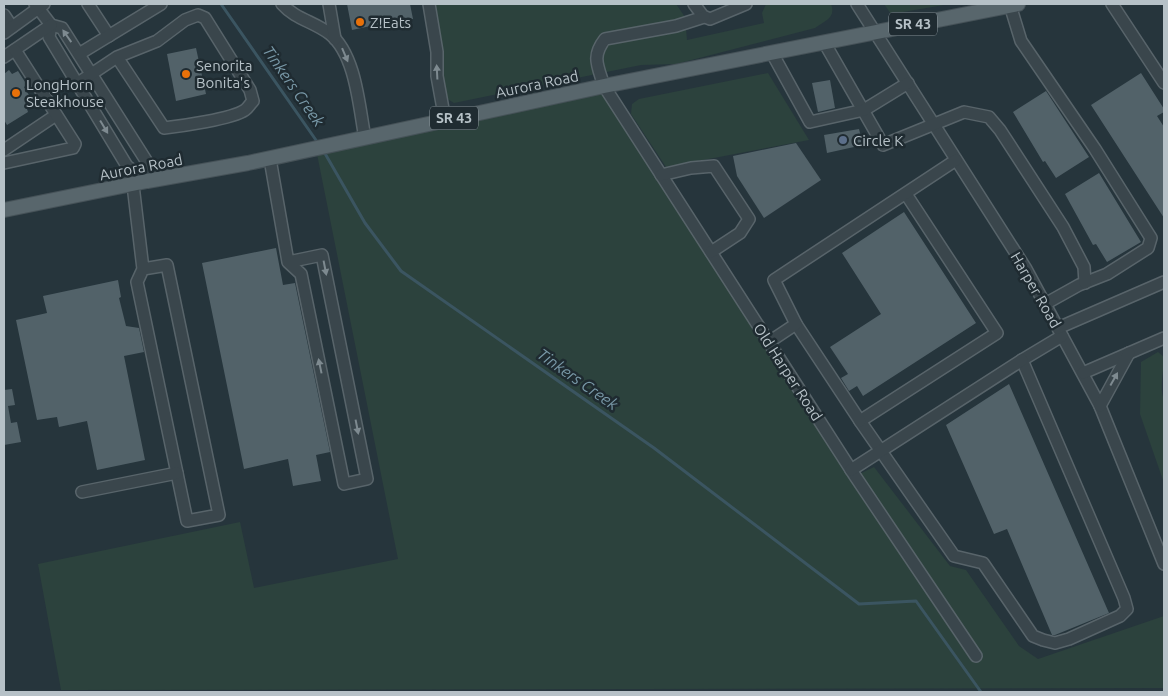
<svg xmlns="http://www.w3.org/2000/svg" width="1168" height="696" font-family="Ubuntu,sans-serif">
<rect width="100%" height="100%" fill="#26353c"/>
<g fill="#2c423d">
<path d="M433,4H676L685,17L687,40L764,23L762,13L766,4H831C836,18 826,20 815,28L676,64L641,65L454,103L446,98L440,71Z"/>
<path d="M884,4H950L891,14Z"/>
<path d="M768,73L809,140L666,167L631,114L632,104L639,99Z"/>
<path d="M604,86L855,476L874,467L950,566L966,570L1019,646L1038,659L1164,616V688L61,690L38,564L240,522L254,588L398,559L316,149Z"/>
<path d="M1158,352L1164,357C1164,372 1159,387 1164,400V483L1140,414L1141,362Z"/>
</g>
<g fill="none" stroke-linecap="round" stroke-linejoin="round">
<g stroke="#3b5561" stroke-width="3">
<path d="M221,4L318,143"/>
<path d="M323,150L365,223L401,271L654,448L859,604L916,601L981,692"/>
</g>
</g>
<g fill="#526269">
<path d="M347,4H410L413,19L404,21L403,19L352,30Z"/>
<path d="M196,48L206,94L176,101L167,54Z"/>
<path d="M9,70L12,74L18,71L27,85L24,87L32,100V106L27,109L28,112L7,125L4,120V74Z"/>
<path d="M1141,73L1164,109V112L1157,116L1164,127V218L1091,105Z"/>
<path d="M830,80L835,108L818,112L812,83Z"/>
<path d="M1046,91L1089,157L1056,178L1045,161L1043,162L1013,112Z"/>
<path d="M859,129L863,145L827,153L824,135Z"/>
<path d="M796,143L821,180L764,218L737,176L733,156Z"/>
<path d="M1099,173L1141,242L1107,262L1096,244L1093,245L1065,194Z"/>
<path d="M904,212L976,323L863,396L857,386L849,391L841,378L848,374L830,347L881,314L842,253Z"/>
<path d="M276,248L283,285L295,283L330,452L316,455L321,481L293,486L288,459L244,469L202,263Z"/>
<path d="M118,280L121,297L119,298L126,326L139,328L144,352L124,356L145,460L97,470L87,421L59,427L57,417L37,420L16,320L47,313L43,296Z"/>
<path d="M1009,384L1109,613L1055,635H1052L1007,529L994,534L946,425Z"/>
<path d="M12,389L15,405L8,406L11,423L17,422L21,442L4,445V390Z"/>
</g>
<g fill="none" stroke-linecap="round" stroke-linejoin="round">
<g stroke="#58646a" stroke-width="14">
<g id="minor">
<path d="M35,4L51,25L62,28L147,162V181"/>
<path d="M88,4L109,36"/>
<path d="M282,4C295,19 315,22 330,34C356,55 359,107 365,138"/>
<path d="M329,4L335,39"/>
<path d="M429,4L437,52V76L445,120"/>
<path d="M694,4L703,16L710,19L746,4"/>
<path d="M857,4L1026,269L1100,406L1164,564"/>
<path d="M1112,4L1164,83"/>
<path d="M1010,5L1021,41L1095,149L1151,238L1148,248L1107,274L1079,285L1045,304"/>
<path d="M4,15L12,27"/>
<path d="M704,17L676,26L605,39C591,57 598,66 604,86L855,476L976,656"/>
<path d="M51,25L49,37L127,166L147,181"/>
<path d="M4,33L44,4"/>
<path d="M824,42L883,145L964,112L989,117L1000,130L1063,227L1084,267L1085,283"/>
<path d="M772,53L810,122L864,110L908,83"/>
<path d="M79,54L161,4"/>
<path d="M4,57L51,25"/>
<path d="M78,83L117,57L157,41L185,20L198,15L205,18L250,90L253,101C250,104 248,108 245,110C232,119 181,126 164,128L117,57"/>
<path d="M4,150L56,115"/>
<path d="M270,159L288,262L301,274L344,484L367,479L322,255L288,262"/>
<path d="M4,163L73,148L75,144L15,50"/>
<path d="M661,175L691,168L714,166L749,219L740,233L711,252"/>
<path d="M133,185L143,269L137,282L187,521L219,515L167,265L143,269"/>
<path d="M906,194L997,333L860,421L954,556L983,563L1033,636L1043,640L1055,643L1069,639L1120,616L1127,609L1124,598L1022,360L1062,336"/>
<path d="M796,324L860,421"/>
<path d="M1058,328L1164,282"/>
<path d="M769,342L796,324L774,280L956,160"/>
<path d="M1083,373L1164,338"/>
<path d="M1100,406L1129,353"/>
<path d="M851,470L1022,360"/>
<path d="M82,492L177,473"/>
</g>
</g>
<g stroke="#465258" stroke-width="16">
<path id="major" d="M4,210L147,181L248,163L604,86L1018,4"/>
</g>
<use href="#minor" stroke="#3a464c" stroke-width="11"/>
<use href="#major" stroke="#58666c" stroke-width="14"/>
</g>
<defs><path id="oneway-solid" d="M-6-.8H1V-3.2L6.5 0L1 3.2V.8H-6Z" transform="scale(1.25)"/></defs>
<g fill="#7e8a90">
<use href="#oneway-solid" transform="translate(67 36) rotate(-125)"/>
<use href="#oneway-solid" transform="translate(345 55) rotate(67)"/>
<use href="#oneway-solid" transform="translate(437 72) rotate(-93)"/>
<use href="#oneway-solid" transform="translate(104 127) rotate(59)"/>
<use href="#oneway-solid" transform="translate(325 268) rotate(79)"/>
<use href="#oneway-solid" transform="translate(320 366) rotate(-102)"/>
<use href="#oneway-solid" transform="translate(1114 379) rotate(-61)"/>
<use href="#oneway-solid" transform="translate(357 427) rotate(79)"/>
</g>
<g fill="#e8710a" stroke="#1f2b31" stroke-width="2">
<circle cx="360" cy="22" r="5"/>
<circle cx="186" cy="74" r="5"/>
<circle cx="16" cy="93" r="5"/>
</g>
<circle fill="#5c6f8a" stroke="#1f2b31" stroke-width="2" cx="843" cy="140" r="5"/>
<g text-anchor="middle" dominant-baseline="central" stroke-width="5" stroke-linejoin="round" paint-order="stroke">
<g fill="#1f2b31" stroke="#89949a" stroke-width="1">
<rect x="889" y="12.5" width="48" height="23" rx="4"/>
<rect x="430" y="106.5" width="48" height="23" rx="4"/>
</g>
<g font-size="14" font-weight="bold" fill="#b6c1c7">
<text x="913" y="24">SR 43</text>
<text x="454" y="118">SR 43</text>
</g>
<g font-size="15" fill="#b6c1c7" stroke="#1f2b31" text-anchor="start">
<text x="370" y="22">Z!Eats</text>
<text x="196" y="65">Senorita<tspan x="196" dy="17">Bonita's</tspan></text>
<text x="26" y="84">LongHorn<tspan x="26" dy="17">Steakhouse</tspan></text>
<text x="853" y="140">Circle K</text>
</g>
<g font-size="15" fill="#b6c1c7" stroke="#1f2b31">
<text transform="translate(537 84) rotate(-12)">Aurora Road</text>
<text transform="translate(141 167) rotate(-11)">Aurora Road</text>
<text transform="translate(1036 290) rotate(60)">Harper Road</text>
<text transform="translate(788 372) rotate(57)">Old Harper Road</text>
</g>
<g font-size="16" font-style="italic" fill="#7999a8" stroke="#1f2b31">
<text transform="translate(294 86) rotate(55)">Tinkers Creek</text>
<text transform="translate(578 379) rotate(35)">Tinkers Creek</text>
</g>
</g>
<rect width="1168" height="696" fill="none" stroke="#b6c1c7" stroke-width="10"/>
</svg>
